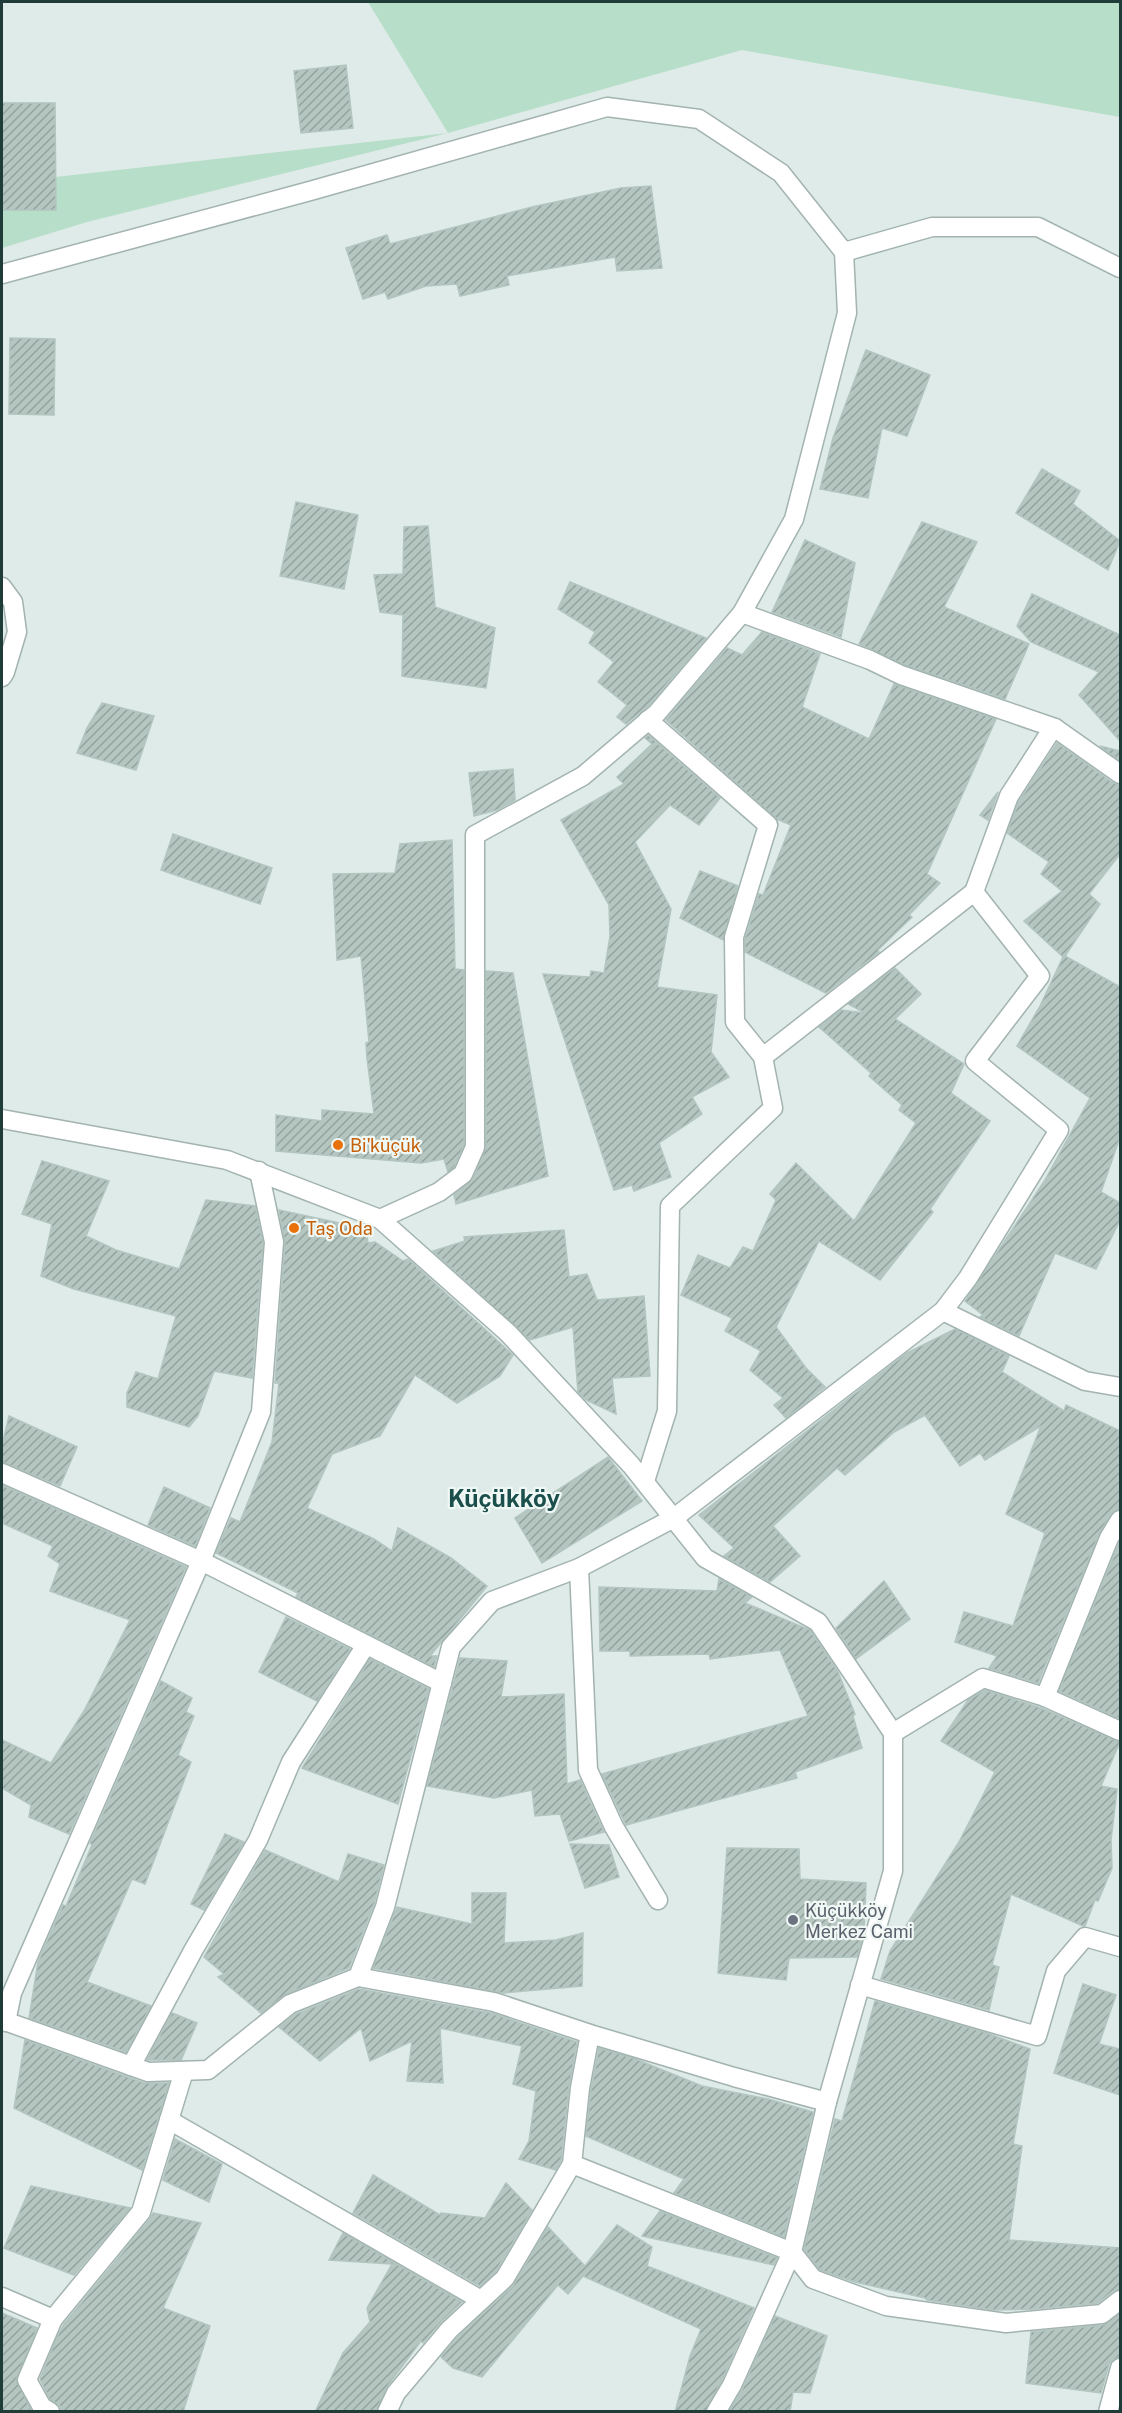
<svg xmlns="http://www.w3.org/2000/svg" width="1122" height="2413" font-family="'Public Sans',sans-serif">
<defs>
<pattern id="building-hatch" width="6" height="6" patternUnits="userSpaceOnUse" patternTransform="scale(1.5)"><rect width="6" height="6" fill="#b5c6c1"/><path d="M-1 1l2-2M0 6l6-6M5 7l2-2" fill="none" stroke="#93a29e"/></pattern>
</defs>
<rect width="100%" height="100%" fill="#dfebe8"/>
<path fill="#b7dec8" d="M368,2H1120V117L742,50L448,133L87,222L2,248V183L448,133Z"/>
<g fill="url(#building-hatch)" stroke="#b2c5c0" stroke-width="1.5">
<path d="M346,65L353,128L301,133L294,71Z"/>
<path d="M2,103H55L56,210H2Z"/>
<path d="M651,186L662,268L617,271L615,257L507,276L509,285L460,296L457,284L426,286L388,299L385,292L363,299L346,248L387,235L390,244L532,207L621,188Z"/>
<path d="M10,338L55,339L54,415L9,414Z"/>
<path d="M866,350L930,375L907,436L882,428L868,498L820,489L833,438Z"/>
<path d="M1042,469L1080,491L1073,504L1120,541L1108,570L1016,513Z"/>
<path d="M296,502L358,515L344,589L280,576Z"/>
<path d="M922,522L977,542L944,607L1029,644L1005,699L905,665L859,644Z"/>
<path d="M428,526L435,607L495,628L486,688L402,676L403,615L380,612L374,575L403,574L404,527Z"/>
<path d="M805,540L855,563L841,637L772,612Z"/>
<path d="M570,582L706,638L649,705L626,724L617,717L627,705L598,682L614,662L589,643L595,632L558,609Z"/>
<path d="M1032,594L1120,635V741L1079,695L1099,672L1031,642L1017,626Z"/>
<path d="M762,632L820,654L802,707L869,739L894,684L996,719L927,874L940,883L909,915L912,917L878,950L879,952L826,993L745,952V939L759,894L763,895L791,825L777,819L666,720L727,648L742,655Z"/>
<path d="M102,703L154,716L136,770L77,753L87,728Z"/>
<path d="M648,735L720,798L699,825L670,805L635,842L671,909L657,987L717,995L711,1052L729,1077L692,1097L702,1114L659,1143L671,1177L634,1191L632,1185L614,1190L543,974L590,977L591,971L604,973L610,936L609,905L561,820L624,784L617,777L652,744L645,738Z"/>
<path d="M1057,743L1113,783L1120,785V854L1089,894L1100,904L1065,956L1120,987V1137L1101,1192L1120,1203V1220L1096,1269L1055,1253L1019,1336L980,1317L983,1315L965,1301L1045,1180L1090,1098L1017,1046L1040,1006L1063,957L1024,921L1062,891L1041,874L1049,862L1007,833L1019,801Z"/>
<path d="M1100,746L1120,751V761Z"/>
<path d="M513,769L515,800L497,810L474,816L469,773Z"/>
<path d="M998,792L988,820L980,815Z"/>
<path d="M173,834L272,868L260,904L161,870Z"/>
<path d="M452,840L455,969L464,970V1145L454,1167L448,1172L444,1159L421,1163L276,1151V1115L322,1121V1110L374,1114L367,1058L366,1043L369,1042L361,956L337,960L333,874L395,873L400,844Z"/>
<path d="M700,871L738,886L723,940L680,918Z"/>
<path d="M895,968L921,994L895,1019L964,1064L951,1093L990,1121L930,1209L933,1212L880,1280L819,1241L776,1327L806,1368L825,1387L786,1418L774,1405L783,1398L750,1370L761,1351L725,1331L732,1318L681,1295L698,1255L730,1268L743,1247L753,1251L776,1200L770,1194L796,1163L854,1221L916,1123L899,1110L902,1105L869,1076L871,1073L819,1027L841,1010L865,1013L848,1004Z"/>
<path d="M486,971L513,973L548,1176L456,1204L454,1195L473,1179L486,1147Z"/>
<path d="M42,1161L109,1181L86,1236L116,1250L179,1269L206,1200L255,1206L263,1243L252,1378L214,1371L198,1416L189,1427L127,1407V1393L136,1372L158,1379L176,1316L74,1289L41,1276L52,1224L22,1214Z"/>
<path d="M279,1210L353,1226L367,1237L368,1243L375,1242L403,1261L408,1259L513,1355L500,1376L457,1403L415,1375L380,1436L332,1454L307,1508L374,1539L392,1551L398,1528L451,1558L487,1586L430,1656H437L434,1667L296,1597L298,1593L216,1553L231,1518L240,1522L272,1442L279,1383H275L285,1243Z"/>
<path d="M564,1230L569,1277L587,1274L597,1300L644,1296L650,1376L612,1378L616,1414L586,1400L578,1392L573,1327L530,1340L433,1251L465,1241L464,1237Z"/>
<path d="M955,1329L1009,1356L1002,1372L1064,1411L1066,1405L1120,1431V1509L1111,1514L1099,1534L1038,1683L989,1668L997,1656L955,1642L964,1612L1013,1626L1045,1533L1006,1514L1041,1426L985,1460L980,1453L960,1466L925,1415L894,1432L845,1475L837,1468L773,1526L800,1556L770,1582L724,1556L734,1548L699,1515L907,1353Z"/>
<path d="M9,1416L77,1447L60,1486L2,1462V1445Z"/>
<path d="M608,1457L642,1501L542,1563L515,1518Z"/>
<path d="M2,1485L186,1567L69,1834L29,1817L31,1805L2,1788V1740L51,1763L84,1711L130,1620L50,1591L60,1564L48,1556L53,1546L2,1523Z"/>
<path d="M164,1487L210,1508L195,1546L148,1525Z"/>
<path d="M1120,1541V1719L1059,1691Z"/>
<path d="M719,1579L752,1597L745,1603L810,1630L838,1672L855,1714L853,1716L862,1748L795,1772L797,1778L626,1825L602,1774L808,1716L780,1650L710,1659L709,1654L630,1656V1651H600L599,1587L717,1591Z"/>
<path d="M884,1581L910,1619L856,1659L836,1628Z"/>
<path d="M286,1617L350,1649L317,1701L259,1672Z"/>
<path d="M460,1658L507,1661L501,1697L564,1694L567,1784L580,1780L604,1832L569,1841L560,1814L535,1816L532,1790L494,1798L427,1786Z"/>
<path d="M370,1659L429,1689L398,1804L302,1768Z"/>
<path d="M161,1681L192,1698L186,1712L194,1716L178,1755L191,1762L145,1884L132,1879L87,1982L151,2006L126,2052L29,2018L38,1962L63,1905L66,1906L92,1845L90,1843Z"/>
<path d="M985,1690L1041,1708L1120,1742L1101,1786L1117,1789L1111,1840L1112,1868L1098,1901L1095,1900L1085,1926H1083L1011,1894L992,1965L999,1967L989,2010L881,1979L890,1951L959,1842L995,1772L941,1741L968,1700Z"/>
<path d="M225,1834L244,1842L204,1910L191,1904Z"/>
<path d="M570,1844L609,1845L619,1877L585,1888Z"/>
<path d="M727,1848L799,1849L800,1879L866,1883L864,1932L857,1957L789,1958L786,1980L718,1973Z"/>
<path d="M265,1850L339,1882L348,1854L384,1865L374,1904L349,1968L286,1994L261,2013L218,1977L224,1974L204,1957Z"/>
<path d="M472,1893H506L504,1943L556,1940L583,1933L582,1986L503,1993L373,1968L397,1907L472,1924Z"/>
<path d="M1083,1984L1116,1995L1099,2044L1120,2049V2095L1054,2073Z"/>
<path d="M359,1989L491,2013L577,2042L569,2086L561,2160L556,2170L519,2159L529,2141L536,2091L513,2084L522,2046L440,2028L443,2083L407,2081L412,2041L370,2061L361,2028L320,2061L279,2027L296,2014Z"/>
<path d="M875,2001L984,2032L1030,2049L1013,2144L1022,2146L1009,2240L1120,2248V2289L1113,2291L1098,2303L1034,2309L993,2310L927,2300L925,2298L855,2282L820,2270L804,2249L835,2119L842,2121Z"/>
<path d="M172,2013L197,2023L181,2060H147Z"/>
<path d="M25,2040L144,2083H169L142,2170L14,2108Z"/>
<path d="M599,2048L633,2058L702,2086L768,2099L813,2112L784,2237L674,2193L684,2179L586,2136L591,2090Z"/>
<path d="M175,2139L222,2164L209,2202L163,2180Z"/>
<path d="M373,2175L440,2215L441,2213L485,2218L506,2183L532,2210L496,2271L480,2286L353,2213Z"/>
<path d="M31,2186L130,2208L74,2275L4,2248Z"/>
<path d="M660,2211L777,2258L774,2265L642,2236Z"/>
<path d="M153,2213L201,2223L163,2308L210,2326L183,2412H61L60,2406L50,2399L40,2379L57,2337L64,2324L150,2219Z"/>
<path d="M617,2225L652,2247L647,2266L754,2308L722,2380L705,2412H675L690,2356L701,2329L583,2276L568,2294L558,2285L482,2377L453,2368L441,2357L457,2338L513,2286L548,2227L585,2266Z"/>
<path d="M343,2233L462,2302L441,2322L423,2343L421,2341L386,2388L376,2412H315L343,2353L370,2322L367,2308L392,2264L329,2260Z"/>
<path d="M2,2313L37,2328L16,2380L32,2412H2Z"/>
<path d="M1120,2314V2357L1113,2360L1109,2364L1101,2393L1026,2383L1031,2332L1103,2325Z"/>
<path d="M775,2316L827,2336L810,2393L793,2392L790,2412H729L742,2390Z"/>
</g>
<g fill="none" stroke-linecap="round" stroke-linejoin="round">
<g stroke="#a2b3b0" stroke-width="21">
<g id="pedestrian">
<path d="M974,892L1009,796L1049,734L1055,728"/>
<path d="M860,1985L1037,2036L1056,1971L1085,1937L1120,1947"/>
<path d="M131,2066L194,1949L258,1840L291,1762L366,1645"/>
<path d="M169,2120L481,2300"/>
</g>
</g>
<g stroke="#a2b3b0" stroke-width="21">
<g id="minor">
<path d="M844,252L932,227H1038L1120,268"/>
<path d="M2,274L310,191L607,107L699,119L781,173L844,252L847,313L794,519L742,613L657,713L583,776L475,835V1147L463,1174L439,1192L380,1219"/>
<path d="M2,587L13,602L17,632L5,672L2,677"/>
<path d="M742,613L870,660L901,675L1055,728L1120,774"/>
<path d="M943,1311L1085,1381L1120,1387"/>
<path d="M2,1473L201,1561L442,1683"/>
<path d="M645,1481L667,1411L670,1206L773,1108L763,1057L735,1022L734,937L768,825L648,720"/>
<path d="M579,1568L588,1770L614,1827L658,1900"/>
<path d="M1045,1697L1109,1538L1120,1520"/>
<path d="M893,1733L983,1678L1045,1697L1120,1731"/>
<path d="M358,1977L385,1907L451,1647L492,1601L579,1568L674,1518L943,1311L968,1278L1059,1130L975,1061L1040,976L974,892L763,1057"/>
<path d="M2,2020L148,2072L208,2070L290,2004L358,1977L494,2002L590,2034L734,2077L827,2102"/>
<path d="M6,2022L12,1993L201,1561L261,1412L274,1242L259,1171"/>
<path d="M572,2164L792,2252L813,2279L886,2306L1006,2323L1102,2314L1120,2300"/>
<path d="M2,2297L53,2319L141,2212L184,2071"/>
<path d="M50,2412L42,2407L27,2380L53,2319"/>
<path d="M387,2412L396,2393L449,2330L505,2278L572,2164L580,2088L590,2034"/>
</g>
</g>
<g stroke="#a2b3b0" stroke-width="21">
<g id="tertiary">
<path d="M2,1119L227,1160L380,1219L508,1333L631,1465L705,1558L818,1622L893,1733V1871L827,2102L792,2252L732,2385L716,2412"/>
<path d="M1108,2412L1120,2368"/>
</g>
</g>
<use href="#pedestrian" stroke="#fff" stroke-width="18"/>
<use href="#minor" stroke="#fff" stroke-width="18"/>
<use href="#tertiary" stroke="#fff" stroke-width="18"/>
</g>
<g fill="#e8710a" stroke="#f0f8f5" stroke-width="2">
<circle cx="338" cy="1145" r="6"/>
<circle cx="294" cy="1228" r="6"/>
</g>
<circle fill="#6b7280" stroke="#f0f8f5" stroke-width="2" cx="793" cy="1920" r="6"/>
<g text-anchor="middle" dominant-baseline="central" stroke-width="4.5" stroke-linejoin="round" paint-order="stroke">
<g font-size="18" fill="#c56008" stroke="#f0f8f5" text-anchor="start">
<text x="350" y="1145">Bi'küçük</text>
<text x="306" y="1228">Taş Oda</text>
</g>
<g font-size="18" fill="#5b616d" stroke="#f0f8f5" text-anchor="start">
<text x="805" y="1910">Küçükköy<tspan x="805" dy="21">Merkez Cami</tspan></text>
</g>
<g font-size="24" font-weight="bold" fill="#1b4f4b" stroke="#f0f8f5">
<text x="504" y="1498">Küçükköy</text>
</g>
</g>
<rect width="1122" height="2413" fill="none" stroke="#203c39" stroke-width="6"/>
</svg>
